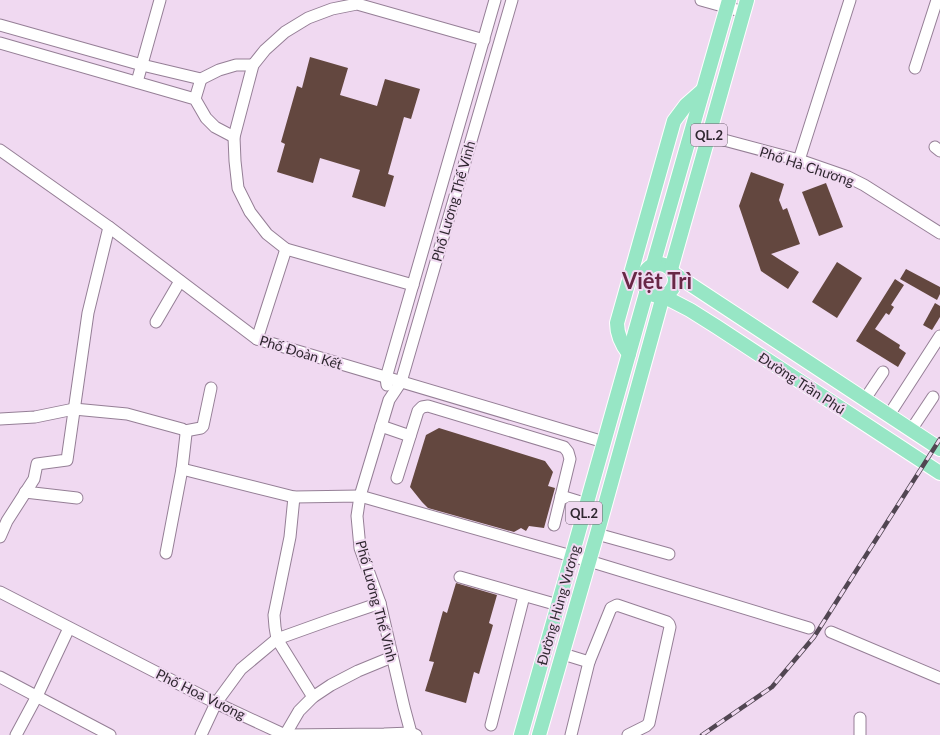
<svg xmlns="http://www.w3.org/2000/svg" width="940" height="735" font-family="Lato,sans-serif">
<rect width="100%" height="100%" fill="#f0d9f1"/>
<g fill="#63473f">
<path d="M310,57L348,68L340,95L377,106L385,79L420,89L411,119L404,117L388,174L394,176L385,207L352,197L360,170L320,158L313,183L277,172L285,144L281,142L297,86L302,88Z"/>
<path d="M751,172L784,184L779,200L783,210L787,208L800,244L771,254L799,272L788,289L761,271L739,206Z"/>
<path d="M826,183L843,227L819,236L802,192Z"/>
<path d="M837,262L862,278L837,318L812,302Z"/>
<path d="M906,269L940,287V294L937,300L900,279Z"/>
<path d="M895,279L904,285L891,305L894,307L889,315L886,313L875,329L900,345L899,348L906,353L898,367L856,341Z"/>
<path d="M935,303L940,306V317L932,330L923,325Z"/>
<path d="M439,428L545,461L553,472L548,486L555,488L544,528L529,526L526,531L521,528L514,532L428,508L422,502L410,487L426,435Z"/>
<path d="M456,583L497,595L489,623L493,625L479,674L474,672L466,703L425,691L434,662L429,661L443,611L447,613Z"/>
</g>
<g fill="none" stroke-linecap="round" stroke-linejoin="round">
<g stroke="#957f96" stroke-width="13">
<g id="minor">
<path d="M701,0L744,12"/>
<path d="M0,25L142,65L201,79L219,70L236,65H253"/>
<path d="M0,43L195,99L206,118L215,127L234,137"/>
<path d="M915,68L937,0"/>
<path d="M137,82L160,0"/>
<path d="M195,99L201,79"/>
<path d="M709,136L799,160L848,177L864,185L940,233"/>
<path d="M935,147L940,151"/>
<path d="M0,150L109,227L257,339L604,442"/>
<path d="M799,160L850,0"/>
<path d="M413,285L286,249L267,234L250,212L238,188L235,161L234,137L253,65L265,50L285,32L308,18L332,9L357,4L484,40"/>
<path d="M156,322L180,281"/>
<path d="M257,339L286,249"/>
<path d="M387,385L386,378L495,0"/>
<path d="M865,399L883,372"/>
<path d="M889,415L940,336"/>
<path d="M0,419L35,417L74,409L127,414L182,429L185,431L186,434L182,469L166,553"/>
<path d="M381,426L410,436"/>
<path d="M911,430L933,397"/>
<path d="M185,431L201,428L203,426L211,388"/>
<path d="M182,469L294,497L360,496L589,561L809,628"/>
<path d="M397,478L418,411L422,407L428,406L564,447L568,452L570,459L554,525"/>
<path d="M25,492L77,498"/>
<path d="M561,496L587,504"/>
<path d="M294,497L290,537L274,615L275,627L277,639L313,697"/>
<path d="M597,534L669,554"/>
<path d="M0,537L7,521L34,479L37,464L67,460L88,313L109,227"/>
<path d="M460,577L558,605"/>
<path d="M0,592L216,703L285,735L384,734L411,733L416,735"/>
<path d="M831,632L940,678"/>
<path d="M563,654L589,662L611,608L617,605L667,622L669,624L670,627L649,723L646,726L628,735"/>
<path d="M0,677L110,735"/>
<path d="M491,725L524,596"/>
<path d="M411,733L404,707L380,603L360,548L357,516L360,496L389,400L401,382L512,0"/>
<path d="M16,735L37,696L69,628"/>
<path d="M201,735L216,703L241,669L277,639L330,620L380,603"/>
<path d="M285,735L299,711L313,697L331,685L358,671L392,657"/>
<path d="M571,735L589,662"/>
<path d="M860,735V718"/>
</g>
</g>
<g stroke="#fff" stroke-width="16">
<g id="major">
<circle cx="659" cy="280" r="16"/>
<path d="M653,265L729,0"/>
<path d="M671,269L747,0"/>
<path d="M673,273L940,449"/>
<path d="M663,296L690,310L717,327L940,473"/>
<path d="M629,354C622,345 617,335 617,323L674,121L686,105L703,90"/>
<path d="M521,735L558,605L647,290"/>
<path d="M539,735L597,534L663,296"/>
</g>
</g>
<use href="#minor" stroke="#fff" stroke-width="11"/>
<use href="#major" stroke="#97e6c5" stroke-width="14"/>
<g stroke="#514652" stroke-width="4.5">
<path id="rail" d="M702,735L772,687L814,637L940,439"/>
</g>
<use href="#rail" stroke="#f0d9f1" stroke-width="3" stroke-dasharray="9" stroke-linecap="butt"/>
</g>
<g text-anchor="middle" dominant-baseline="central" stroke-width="4" stroke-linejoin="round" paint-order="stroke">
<g fill="#f0d9f1" stroke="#695c6a" stroke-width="1">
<rect x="691" y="124" width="36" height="22" rx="3"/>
<rect x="566" y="502" width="36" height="22" rx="3"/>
</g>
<g font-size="13" font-weight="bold" fill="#2f2730">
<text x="709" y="135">QL.2</text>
<text x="584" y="513">QL.2</text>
</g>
<g font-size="14" fill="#2f2730" stroke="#f0d9f1">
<text transform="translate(807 166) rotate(18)">Phố Hà Chương</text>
<text transform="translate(453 201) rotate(-74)">Phố Lương Thế Vinh</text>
<text transform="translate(301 352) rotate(17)">Phố Đoàn Kết</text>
<text transform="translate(802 383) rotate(33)">Đường Trần Phú</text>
<text transform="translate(377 601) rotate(75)">Phố Lương Thế Vinh</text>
<text transform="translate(558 605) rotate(-74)">Đường Hùng Vương</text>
<text transform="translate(201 694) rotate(26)">Phố Hoa Vương</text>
</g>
<g font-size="22" font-weight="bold" fill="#682746" stroke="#f0d9f1">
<text x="657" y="280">Việt Trì</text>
</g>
</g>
</svg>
